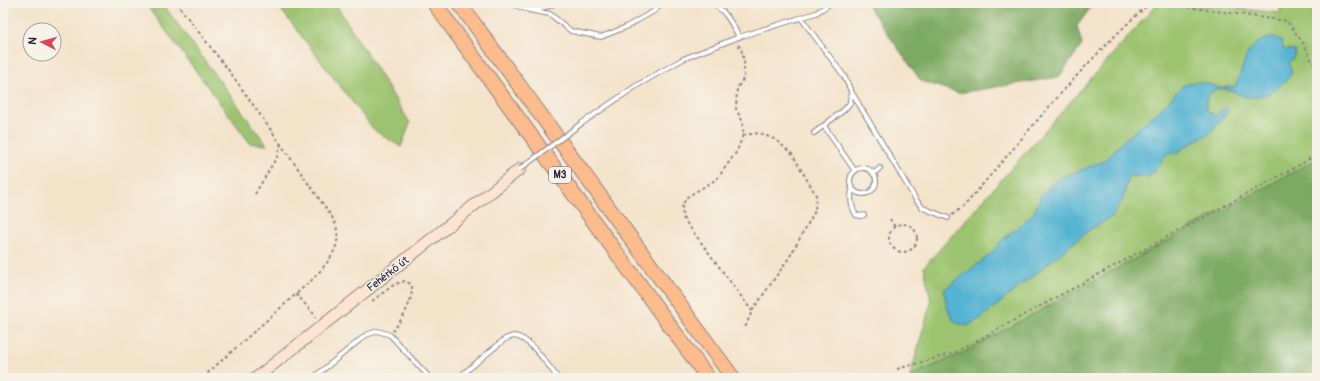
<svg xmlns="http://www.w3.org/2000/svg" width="1320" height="381" font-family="Pangolin,sans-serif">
<rect width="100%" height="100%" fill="#f7f3e8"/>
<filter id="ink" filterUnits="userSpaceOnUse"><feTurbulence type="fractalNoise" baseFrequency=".025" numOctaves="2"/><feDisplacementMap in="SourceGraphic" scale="8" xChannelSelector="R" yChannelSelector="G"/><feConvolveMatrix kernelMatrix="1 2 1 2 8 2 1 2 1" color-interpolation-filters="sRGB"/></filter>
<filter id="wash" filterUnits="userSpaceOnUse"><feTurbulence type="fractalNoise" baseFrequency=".012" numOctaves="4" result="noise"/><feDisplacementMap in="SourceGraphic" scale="16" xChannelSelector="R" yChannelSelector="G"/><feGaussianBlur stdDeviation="0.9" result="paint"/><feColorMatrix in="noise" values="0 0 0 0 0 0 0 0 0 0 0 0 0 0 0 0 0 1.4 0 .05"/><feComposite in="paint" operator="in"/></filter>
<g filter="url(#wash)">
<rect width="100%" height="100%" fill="#f4e3cb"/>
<g fill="#9cc470" stroke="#5f7356">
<path d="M145,3H162L267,145L250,143Z"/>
<path d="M276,3H335L410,123L401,147L374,130Z"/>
<path d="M1158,3H1184L1281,13L1278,3H1317V159L959,355L910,376L931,302L924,267Z"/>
</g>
<g fill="#7daa62" stroke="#50664e">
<path d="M866,3H989V5L1000,6L1004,3H1094L1077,26L1082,45L1059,77L958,93L921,81Z"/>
<path d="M1317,159V378H910V376L959,355Z"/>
</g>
<path fill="#54b4d3" stroke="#3b6b87" d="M1275,37L1282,42L1283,49L1296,51L1294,57L1289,63L1292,73C1282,87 1265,99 1247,97C1243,97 1239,94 1235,92C1218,86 1206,88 1206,109L1215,116L1226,107L1229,110L1210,133L1193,142L1178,152L1163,156L1160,166L1148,177L1129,176L1123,199L1113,216L1088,231L980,319L967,326L954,322L947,307L944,290L992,253L1002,240L1034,213L1041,195L1058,179L1104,161L1122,142L1162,108L1182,86L1194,82L1206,83L1220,88L1236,86C1245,63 1245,41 1275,37Z"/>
</g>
<g filter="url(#ink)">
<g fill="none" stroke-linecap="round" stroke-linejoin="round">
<g stroke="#8b8283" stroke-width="6">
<g id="lane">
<path d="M509,3L529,10L550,14L571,31L601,37L626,27L654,11L662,3"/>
<path d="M712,3C726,11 732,24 739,37"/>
<path d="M532,10L549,6L556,3"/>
<path d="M801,18L844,76L851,91L850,103L844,110L814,133"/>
<path d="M851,91L916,200L923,208L948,218"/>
<path d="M582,123L636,86L683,59L739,37L816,13L831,3"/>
<path d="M824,126L855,171"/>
<circle cx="863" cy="181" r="13"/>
<path d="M873,174L880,168"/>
<path d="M852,189C850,198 851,207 856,215L861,216L864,215"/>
<path d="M313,378L366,335L378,331L390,335L430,378"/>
<path d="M458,378L505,339C508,338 512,336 514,336C530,337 549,367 558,378"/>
</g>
</g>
<g stroke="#8b8283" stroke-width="13">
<path id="secondary" d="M256,378L520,169"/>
</g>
<g stroke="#8b8283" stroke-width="16">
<g id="highway">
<path d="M434,3L708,378"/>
<path d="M459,3L733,378"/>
</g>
</g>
<g stroke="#8b8283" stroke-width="2" stroke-dasharray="3 3" stroke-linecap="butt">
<path d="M176,3L230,72L332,217C346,242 331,259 314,278L202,378"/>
<path d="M1158,3L1287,21L1303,43L1317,71"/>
<path d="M738,45L741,48L744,62V78L737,88L736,109L743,122V135L737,151L717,179L687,197L682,206L683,218L752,311"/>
<path d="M743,135L760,133L776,140L792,154L816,195L815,211L789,258L752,311L745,328"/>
<path d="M255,194L278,155L281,144"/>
<path d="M952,215L965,205C1024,137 1083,62 1150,3"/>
<path d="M890,219L895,227"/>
<circle cx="903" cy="238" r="14"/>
<path d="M296,294L314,314L315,318"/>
<path d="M372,301L395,284L405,281L412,285C412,304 404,316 393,331"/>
<path d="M897,369L954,353L1305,162L1317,153"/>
</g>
<use href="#lane" stroke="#fff" stroke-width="4"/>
<use href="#secondary" stroke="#fde4d1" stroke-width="11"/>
<use href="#highway" stroke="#fbbb8c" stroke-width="14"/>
<g stroke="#8b8283" stroke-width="6" stroke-linecap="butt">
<path id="lane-bridge" d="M520,169L582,123"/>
</g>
<use href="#lane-bridge" stroke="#fff" stroke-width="4"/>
</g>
</g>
<g text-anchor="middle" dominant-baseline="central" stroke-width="3" stroke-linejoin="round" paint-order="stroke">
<rect fill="#f7f3e8" stroke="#62616f" stroke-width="1" x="549" y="167" width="22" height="16" rx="3"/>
<g font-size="10" font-weight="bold" fill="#22223b">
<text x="560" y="175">M3</text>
</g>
<g font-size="11" fill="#22223b" stroke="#f7f3e8">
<text transform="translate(388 274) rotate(-38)">Fehérkő út</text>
</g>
</g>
<rect width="1320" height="381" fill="none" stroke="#f7f3e8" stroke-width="16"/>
<g transform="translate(42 42) rotate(276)"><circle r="19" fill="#f7f3e8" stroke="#a29fa3"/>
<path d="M0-3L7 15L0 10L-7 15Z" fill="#d1495b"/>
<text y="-6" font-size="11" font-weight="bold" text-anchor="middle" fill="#22223b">N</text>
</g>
</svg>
